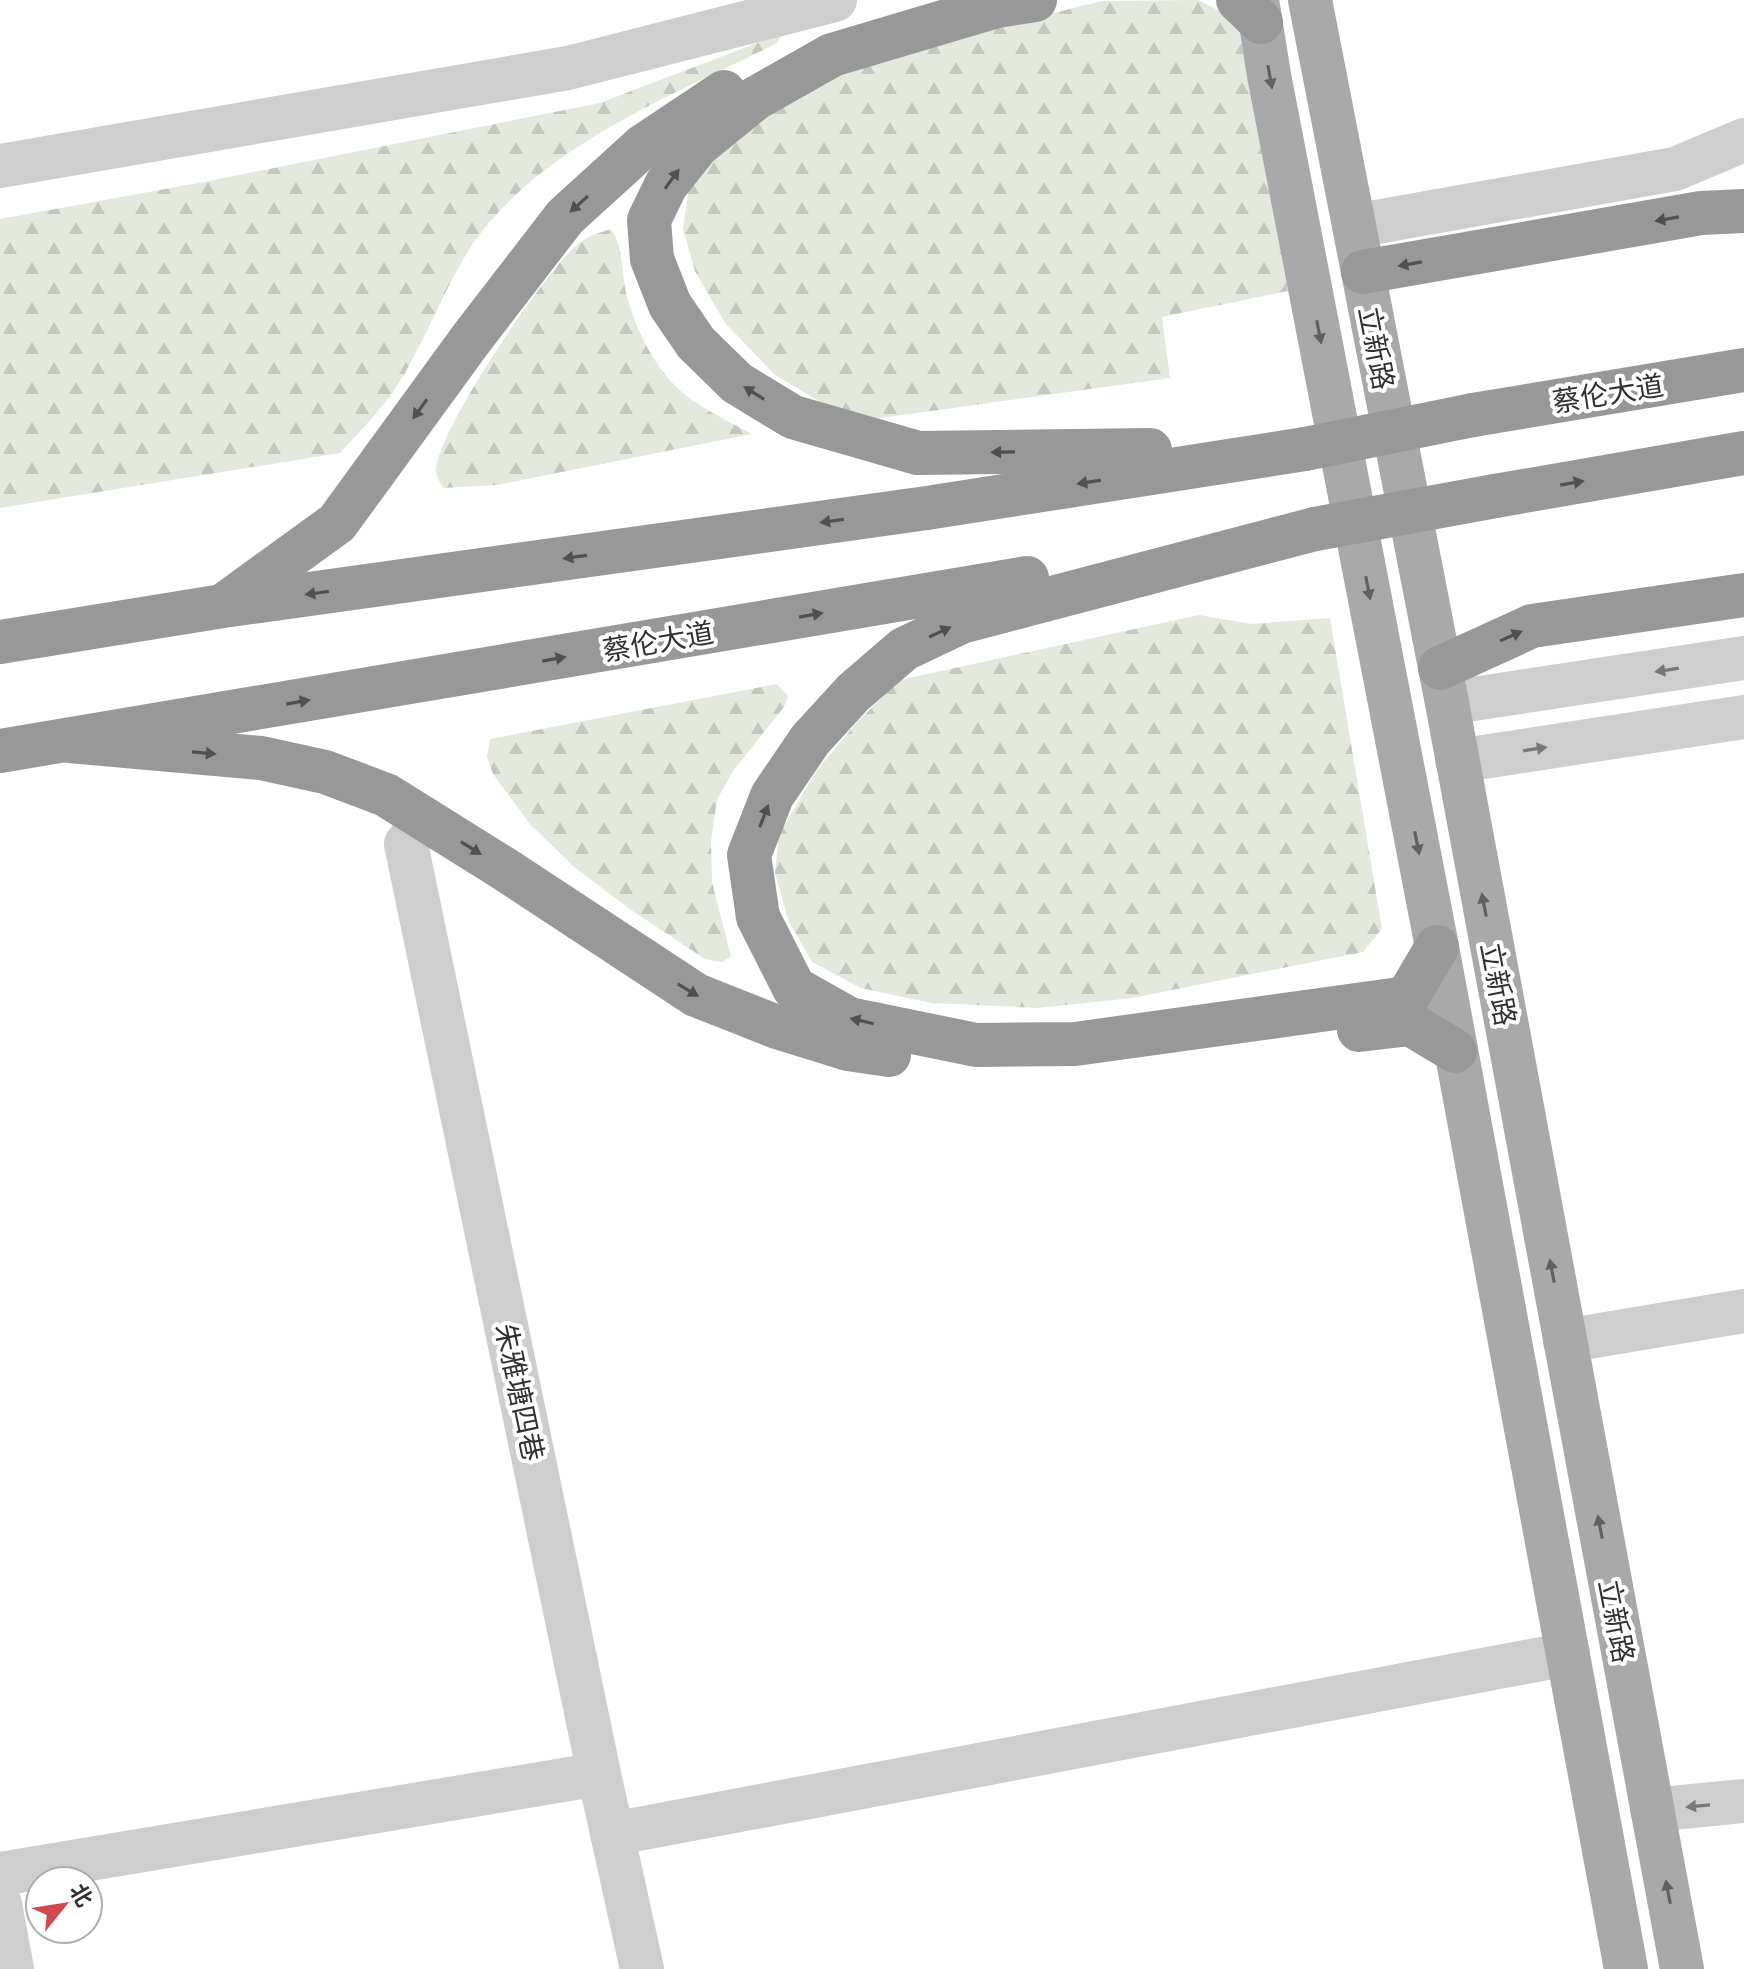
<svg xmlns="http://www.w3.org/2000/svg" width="1744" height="1969" font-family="'IBM Plex Sans','Noto Sans SC',sans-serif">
<defs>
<pattern id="forest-firs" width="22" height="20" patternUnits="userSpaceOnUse" patternTransform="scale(2)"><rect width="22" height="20" fill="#e3e9dd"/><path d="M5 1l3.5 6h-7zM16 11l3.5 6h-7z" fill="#c3c8be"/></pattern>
</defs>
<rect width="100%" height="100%" fill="#fff"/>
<g fill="url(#forest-firs)">
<path d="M1198,0L1237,20L1288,291L1162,317L1170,378L873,419L827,406L775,375L725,323L695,271L683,229L689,188L708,158L749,124L863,60L1102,1Z"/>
<path d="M783,33L777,43C672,96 537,147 470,248C446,286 428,333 405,373C388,403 363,428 340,453L0,508V219L209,181L600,103Z"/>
<path d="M611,229C624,247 621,271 626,293C637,335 660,380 698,404C715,415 734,424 752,434L497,485L443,488C441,483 436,477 436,472C434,435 547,268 578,244C588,236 598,233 611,229Z"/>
<path d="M1199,615L1252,624L1330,618L1382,929L1363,952L1132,998L1038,1008L931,1003L861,988L812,962L789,922L775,873L779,834L817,770L858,721L900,680Z"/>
<path d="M777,684L788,696L784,707L733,771L717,800L711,841L712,882L731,957L721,962L705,959L631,910L573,866L530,824L493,774L487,756L490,739Z"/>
</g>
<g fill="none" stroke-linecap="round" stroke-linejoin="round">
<g stroke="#cecece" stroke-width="44">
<path d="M0,166L568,68L835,0"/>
<path d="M1354,226L1675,169L1744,140"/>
<path d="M1447,703L1744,658"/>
<path d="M1457,761L1744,717"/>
<path d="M425,819L406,844L599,1774L642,1969"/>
<path d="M1565,1341L1744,1311"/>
<path d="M1652,1810L1744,1801"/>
<path d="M612,1834L1568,1654"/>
<path d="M0,1874L599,1774"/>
<path d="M0,1904L12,1969"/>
</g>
<g stroke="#a9a9a9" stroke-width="44">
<path d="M1257,0L1269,75L1437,947L1626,1969"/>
<path d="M1310,0L1447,703L1682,1969"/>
</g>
<g stroke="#989898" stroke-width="44">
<path d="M1035,0L997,6L832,55L756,98L697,146L666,185L649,220L652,259L670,305L696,343L737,383L793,417L918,453L1150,450"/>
<path d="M1238,0L1261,22"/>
<path d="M1363,272L1701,213L1744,211"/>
<path d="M1473,415L1744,370"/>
<path d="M1495,496L1744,453"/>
<path d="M1315,529L961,622L904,649L853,693L810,740L772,796L749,855L758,917L794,988L849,1019L976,1045L1075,1044L1407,998L1437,947"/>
<path d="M228,602L337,523L471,339L565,217L643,146L724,92"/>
<path d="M0,642L223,606L927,508L1305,449"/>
<path d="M1440,668L1532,626L1744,595"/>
<path d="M70,741L261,758L325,772L386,795L503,868L696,995L777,1027L848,1049L889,1055"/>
<path d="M0,751L1027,578"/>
<path d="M1359,1030L1410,1024L1455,1051"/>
</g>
<g stroke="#989898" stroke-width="44">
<path d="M1305,449L1473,415"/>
<path d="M1315,529L1495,496"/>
</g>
</g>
<defs><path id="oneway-solid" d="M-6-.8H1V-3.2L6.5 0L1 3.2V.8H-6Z" transform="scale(2)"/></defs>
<g fill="#616161">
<use href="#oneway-solid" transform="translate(1270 77) rotate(80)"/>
<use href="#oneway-solid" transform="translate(1319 332) rotate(79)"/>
<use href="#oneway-solid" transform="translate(1368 588) rotate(79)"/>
<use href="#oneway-solid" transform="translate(1417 843) rotate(79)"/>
<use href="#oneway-solid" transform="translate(1484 905) rotate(-101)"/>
<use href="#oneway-solid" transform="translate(1552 1271) rotate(-101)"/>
<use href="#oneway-solid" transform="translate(1600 1527) rotate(-101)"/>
<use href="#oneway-solid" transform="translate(1668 1892) rotate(-101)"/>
</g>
<g fill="#505050">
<use href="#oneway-solid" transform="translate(672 179) rotate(-54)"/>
<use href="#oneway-solid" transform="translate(579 204) rotate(138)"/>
<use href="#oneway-solid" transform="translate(1667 219) rotate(170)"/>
<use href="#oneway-solid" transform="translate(1410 264) rotate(170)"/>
<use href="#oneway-solid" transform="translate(754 393) rotate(-148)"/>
<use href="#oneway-solid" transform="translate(420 409) rotate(126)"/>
<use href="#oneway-solid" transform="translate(1003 452) rotate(179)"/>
<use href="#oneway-solid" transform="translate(1089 482) rotate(171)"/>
<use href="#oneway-solid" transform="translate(1572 483) rotate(-10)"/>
<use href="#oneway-solid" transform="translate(832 521) rotate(172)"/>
<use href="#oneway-solid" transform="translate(575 557) rotate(172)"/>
<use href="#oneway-solid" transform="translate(317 593) rotate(172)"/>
<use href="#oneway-solid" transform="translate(811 615) rotate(-10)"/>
<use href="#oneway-solid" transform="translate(940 632) rotate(-25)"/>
<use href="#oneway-solid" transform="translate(1511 636) rotate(-24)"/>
<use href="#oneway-solid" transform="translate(554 659) rotate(-10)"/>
<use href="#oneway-solid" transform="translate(298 702) rotate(-10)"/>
<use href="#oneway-solid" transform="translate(204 753) rotate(5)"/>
<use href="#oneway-solid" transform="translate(764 816) rotate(-69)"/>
<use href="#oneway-solid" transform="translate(471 848) rotate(32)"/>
<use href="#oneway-solid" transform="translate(688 990) rotate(31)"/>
<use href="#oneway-solid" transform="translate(862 1021) rotate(-167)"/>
</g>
<g fill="#787878">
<use href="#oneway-solid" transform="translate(1667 670) rotate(171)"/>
<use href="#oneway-solid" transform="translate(1535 749) rotate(-9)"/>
<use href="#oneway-solid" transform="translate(1698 1806) rotate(175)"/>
</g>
<g text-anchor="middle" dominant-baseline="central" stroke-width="8" stroke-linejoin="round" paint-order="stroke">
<g font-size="28" fill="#313131" stroke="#fff">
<text transform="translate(1377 348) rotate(79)">立新路</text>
<text transform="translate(1608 393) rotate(-9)">蔡伦大道</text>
<text transform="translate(658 641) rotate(-10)">蔡伦大道</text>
<text transform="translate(1499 984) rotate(79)">立新路</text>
<text transform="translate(520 1392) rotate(78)">朱雅塘四巷</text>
<text transform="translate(1617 1621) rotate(79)">立新路</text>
</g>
</g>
<g transform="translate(64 1905) rotate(60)"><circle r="38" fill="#ffffff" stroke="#adadad" stroke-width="2"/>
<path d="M0-6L14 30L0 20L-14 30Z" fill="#d2484f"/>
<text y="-12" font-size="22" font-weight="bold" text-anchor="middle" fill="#313131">北</text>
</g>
</svg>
